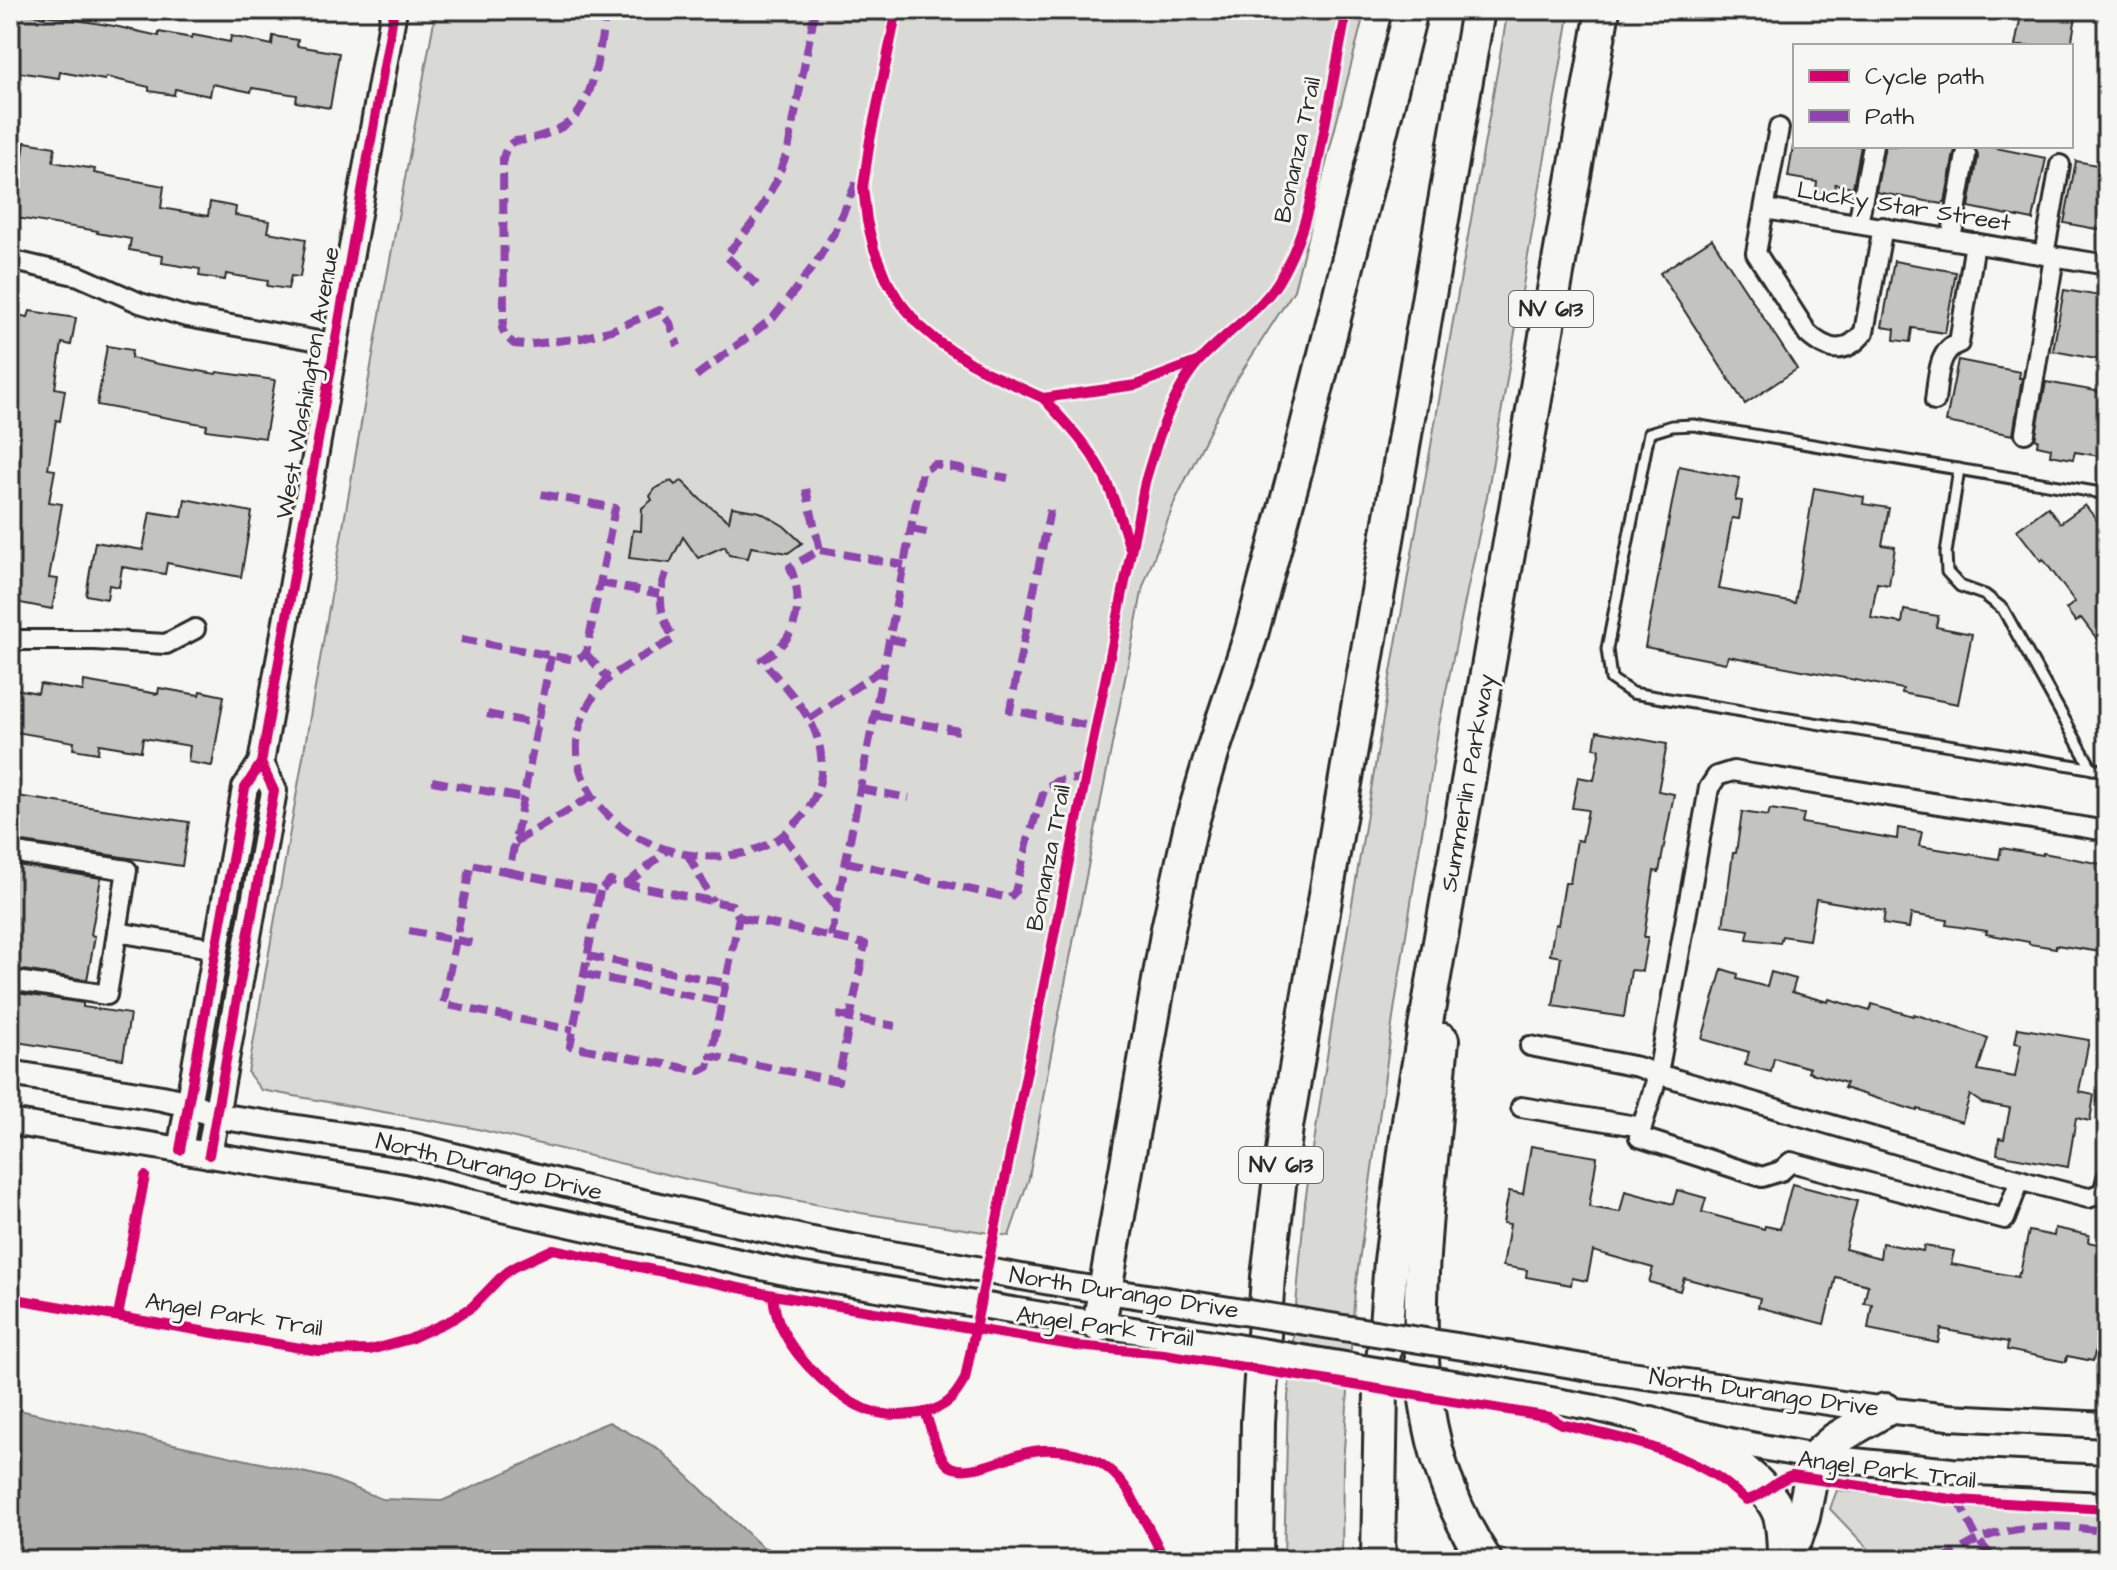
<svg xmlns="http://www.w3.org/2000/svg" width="2117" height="1570" font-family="'Architects Daughter',sans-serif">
<rect width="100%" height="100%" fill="#f6f6f2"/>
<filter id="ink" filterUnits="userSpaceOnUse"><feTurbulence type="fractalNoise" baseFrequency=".0125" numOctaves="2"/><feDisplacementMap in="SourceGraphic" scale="16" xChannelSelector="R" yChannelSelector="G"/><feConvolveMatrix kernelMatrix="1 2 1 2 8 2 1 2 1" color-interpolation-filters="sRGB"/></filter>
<g filter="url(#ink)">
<g fill="#d9d9d5" stroke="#828280" stroke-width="2">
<path d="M436,10H1365L1294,290L1230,390L1175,501L1143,587L1047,1075L1029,1178L1009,1236L861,1213L686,1179L473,1128L261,1090L248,1073L381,309Z"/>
<path d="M1508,10H1570L1487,496L1439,725L1394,1011L1355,1290L1343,1464L1342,1560H1284L1288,1398L1305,1202L1333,1017L1388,689Z"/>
<path d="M1837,1490L1908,1498L2107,1514V1560H1879L1830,1509Z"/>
</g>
<path fill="#aeaeab" stroke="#7a7a78" stroke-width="2" d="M10,1408L329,1478L382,1499L442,1501L544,1455L585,1432L609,1422L659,1449L761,1546L794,1560H10Z"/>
<g fill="#c3c3c0" stroke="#2b2b2b" stroke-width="2">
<path d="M2022,10H2077L2071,46H2015Z"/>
<path d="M18,12L45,17V15L114,26L159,36V32L192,38L193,35L230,42L231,36L272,45L273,36L298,40L297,46L339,53L330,108L296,102L297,95L252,88L251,92L212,84L210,96L175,89L174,95L149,91V87L106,77L105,80L60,72L59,78L10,71V25L15,26Z"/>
<path d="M25,142L55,147L53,162L95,169L94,173L164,186L161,208L208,216L210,202L236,207L235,215L270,221L268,232L306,239L300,277L291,276L288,289L267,286L268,281L226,274L225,280L199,276L200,269L162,263L163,256L129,250L131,239L97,233L98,231L10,217V161L22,163Z"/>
<path d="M1793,146H1861L1853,187L1835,184L1834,194L1816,191L1817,182L1788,177Z"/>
<path d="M1885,146H1958L1954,153L1945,202H1943L1942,204L1876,192Z"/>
<path d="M1974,146H1986L2046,158L2033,220L1969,207L1978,157L1977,152Z"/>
<path d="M2076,161L2107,167V231L2064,223Z"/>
<path d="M1712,239L1797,369L1745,404L1660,273Z"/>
<path d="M1894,261L1956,272L1945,333L1912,328L1910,342L1894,340L1895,329L1882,327Z"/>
<path d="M2064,290L2107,297V361L2053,351Z"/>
<path d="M30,311L76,318L71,345L62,343L55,388L65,390L60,421L56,420L48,469L55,470L49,502L62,504L49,578L58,579L52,609L10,601V342H13L17,315L28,317Z"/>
<path d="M107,346L132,350L131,358L158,364L216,374L217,372L275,380L265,438L206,430L207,425L97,405Z"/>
<path d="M1958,360L2020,372L2019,378H2022L2013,435L1946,422Z"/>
<path d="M2046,382L2107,393V415L2100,456L2075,452L2073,459L2050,455L2051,448L2037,445L2038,440L2035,439Z"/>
<path d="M1679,466L1740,478L1735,500L1742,501L1739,519L1732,518L1719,589L1795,603L1814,488L1864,497L1863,504L1889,508L1882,545L1895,547L1889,585L1877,583L1871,618L1902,623L1904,610L1938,616L1936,627L1972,634L1958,704L1902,693L1903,689L1728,656L1726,663L1645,647Z"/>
<path d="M671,481L675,485L682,481L700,499L729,521L732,507L760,512L784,526L802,543L788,553L751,547L748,558L729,555L725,546L698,558L683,537L670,563L629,558L633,530L641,531L642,508L652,500L650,496L656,488Z"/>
<path d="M185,499L252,512L241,577L167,563L165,574L122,567L119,587L109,585L107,599L86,595L95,542L143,550L150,512L182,517Z"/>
<path d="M2085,505L2107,533V652L2081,618L2076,622L2066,609L2075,602L2043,559L2041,561L2017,530L2048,507L2060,523Z"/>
<path d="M84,681L158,694L159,688L199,695L200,691L224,696L212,766L188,762L190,746L143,738L141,751L99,744L98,753L73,749L74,742L10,731V688L38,693L40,684L83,691Z"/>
<path d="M1597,731L1667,744L1658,791L1674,794L1659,872L1654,871L1644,937H1648L1642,971L1631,970L1624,1017L1553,1006L1561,957L1550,955L1555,924L1558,925L1565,883H1570L1577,840L1582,841L1588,810L1572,808L1578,777L1594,780L1600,749L1594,748Z"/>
<path d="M10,795L189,822L182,866L10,840Z"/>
<path d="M1770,809L1804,814L1802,823L1897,839L1898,828L1922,832L1919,846L1999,859L2001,848L2043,855V853L2107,865V915L2101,952L2056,945V948L2029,944V942L1986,934L1987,931L1946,925L1947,920L1911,914L1909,928L1883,924L1885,911L1816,899L1809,940L1782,936L1780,943L1747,939L1749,930L1723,926L1733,853H1736L1742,812L1768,816Z"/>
<path d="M10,864L101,878L91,935L95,936L87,980L10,968Z"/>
<path d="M1722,969L1738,974L1737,979L1767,987L1771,972L1796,979L1792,992L1828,1002L1829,999L1870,1011L1872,1004L1913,1016L1914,1014L1988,1038L1978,1070L2015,1077L2021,1044L2015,1043L2018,1028L2089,1040L2079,1092L2094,1095L2090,1121L2076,1118L2068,1167L1997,1154L1999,1138L2004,1139L2010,1108L1982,1103L1970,1095L1962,1122L1918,1109L1917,1111L1844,1088L1846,1083L1808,1072L1810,1068L1774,1058L1771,1072L1745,1065L1749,1052L1702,1039Z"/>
<path d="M10,992L83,1003V1007L130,1014L123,1059L10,1041Z"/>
<path d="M1531,1146L1597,1157L1589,1207L1620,1212L1625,1191L1673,1204L1677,1190L1706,1198L1702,1212L1764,1229L1765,1226L1780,1229L1792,1184L1857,1201L1845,1249L1880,1258L1882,1243L1923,1251L1924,1246L1954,1251L1951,1264L2018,1277L2019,1273H2020L2029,1231L2054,1236L2055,1228L2089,1235L2088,1242L2107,1246V1298L2093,1361L2067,1356L2066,1362L2007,1350L2008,1342L1941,1329L1938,1343L1868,1329L1872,1304L1864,1303L1868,1285L1836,1277L1824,1324L1758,1307L1760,1298L1684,1278L1680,1291L1649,1282L1653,1268L1593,1251L1587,1281L1572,1278L1571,1285L1526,1277L1527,1270L1503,1266L1510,1224L1503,1223L1509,1191L1523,1194Z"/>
</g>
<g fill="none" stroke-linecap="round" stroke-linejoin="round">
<g stroke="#2b2b2b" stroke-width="15">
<g id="service">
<path d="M1959,469L1946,553L1947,572L1960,586L1985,595L2003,609L2092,769"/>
<path d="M2107,494L1694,425L1672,426L1649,433L1607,649L1611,679L1632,693L2107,771"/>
</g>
</g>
<g stroke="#2b2b2b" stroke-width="24">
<g id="minor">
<path d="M1779,128L1756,253L1808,334C1828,352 1846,355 1864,332L1883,227"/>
<path d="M1765,209L2107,265"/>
<path d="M1858,224L1873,146"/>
<path d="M1951,239L1966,155"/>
<path d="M2044,255L2060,165"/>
<path d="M10,260L79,276L140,303L187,317L335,344"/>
<path d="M1935,401C1938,381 1937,350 1959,343L1975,243"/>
<path d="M2025,433L2054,257"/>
<path d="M10,640H94L166,644L195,629"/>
<path d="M2107,831L1733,771L1717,776L1709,788L1658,1074L2030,1183L2088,1198L2103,1193L2107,1178"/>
<path d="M10,852L127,870L107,995L10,980"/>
<path d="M117,932L216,949"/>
<path d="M1530,1046L1638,1067L1658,1074L1639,1137L1762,1177L1781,1171L1791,1162L2005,1219L2020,1180"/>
<path d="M1521,1107L1642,1127"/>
</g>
</g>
<g stroke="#2b2b2b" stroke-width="30">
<g id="secondary">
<path d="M10,1073L162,1098L189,1104L217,1116L410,1145L606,1194L807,1239L1067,1285L1167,1300"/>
<path d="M10,1122L398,1186L798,1275L1164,1335"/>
<path d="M180,1150L245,788L261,763L394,10"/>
<path d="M209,1155L274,791L261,763"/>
<path d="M1507,1354L1595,1369L1885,1410L1949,1417L2107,1425"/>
<path d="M1502,1391L1595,1408L1730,1441L1815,1457L1952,1471L2107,1478"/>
</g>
</g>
<g stroke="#2b2b2b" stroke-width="38">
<g id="motorway">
<path d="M1442,1040C1437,1091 1433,1142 1428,1192C1416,1324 1410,1445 1485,1560"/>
<path d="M1099,1325L1168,929L1190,829L1214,747L1250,638L1301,450L1411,10"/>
<path d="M1651,1423C1664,1428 1678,1432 1692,1438C1720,1451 1770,1485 1780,1516C1784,1530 1784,1545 1784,1559"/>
<path d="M1786,1556L1796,1538L1803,1517L1815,1457L1836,1439L1885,1410"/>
<path d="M1256,1560L1258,1422L1268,1277L1286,1127L1478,10"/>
<path d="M1378,1560L1381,1390L1391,1261L1410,1114L1603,10"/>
</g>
</g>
<use href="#service" stroke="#f6f6f2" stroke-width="9"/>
<use href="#minor" stroke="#f6f6f2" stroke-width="18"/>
<use href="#secondary" stroke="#f6f6f2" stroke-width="24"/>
<use href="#motorway" stroke="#f6f6f2" stroke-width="32"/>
<g stroke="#2b2b2b" stroke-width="30" stroke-linecap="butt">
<g id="secondary-bridge">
<path d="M1167,1300L1507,1354"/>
<path d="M1164,1335L1502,1391"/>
</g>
</g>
<use href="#secondary-bridge" stroke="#f6f6f2" stroke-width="24"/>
<g stroke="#8e44ad" stroke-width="8" stroke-dasharray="16 8" stroke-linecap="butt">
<path d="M606,10C600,42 597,91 575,117C563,130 542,136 525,140C521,141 516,140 513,142C507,145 505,152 503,158L504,319L502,328L506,337L514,344L525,345L582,338L612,330L660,310L670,323L678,346"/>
<path d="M871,10L870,14L895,20"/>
<path d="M757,285L726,256L755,220L777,179L788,150L815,10"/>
<path d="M696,376L773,318L800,284L819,258L836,230L859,176"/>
<path d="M1050,510L1010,710L1095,727"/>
<path d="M911,529L932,533"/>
<path d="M820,550L904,565"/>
<path d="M666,573C657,598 660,616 674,639C656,650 619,668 606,681C582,707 569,741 582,775C608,846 707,877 773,842C783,837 792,827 800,819C822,795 827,764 816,734C808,710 779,680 762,660C771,654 781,647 787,638C801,617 800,589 790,567L820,550L806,489"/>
<path d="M600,583L660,594"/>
<path d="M461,639L575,660L586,654L615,508L536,493"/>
<path d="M889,639L910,643"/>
<path d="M586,654L608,678"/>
<path d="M551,656L509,872L471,864L443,1004L573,1030"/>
<path d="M487,714L538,724"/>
<path d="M875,715L959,731"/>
<path d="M809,719L884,668"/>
<path d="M432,781L523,798"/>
<path d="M861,789L909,798"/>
<path d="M783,835L837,909"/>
<path d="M515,842L592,796"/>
<path d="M688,855L713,901"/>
<path d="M846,862L1009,898L1015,892L1028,840L1045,788L1057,781L1086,778"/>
<path d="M509,872L600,891L610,881L732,905L739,917L711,1056L838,1081L865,944L739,917"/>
<path d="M627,884L667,850"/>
<path d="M600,891L570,1046L700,1071L708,1067L711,1056"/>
<path d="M409,931L472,943"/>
<path d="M831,937L922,472L934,464L1008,478"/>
<path d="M588,956L725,983"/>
<path d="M584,974L722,1002"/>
<path d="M837,1015L895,1026"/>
<path d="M1958,1500L1978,1540L1995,1560"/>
<path d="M1942,1560C1953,1554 1964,1547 1976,1541C2016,1523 2065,1524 2107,1532"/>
</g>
<g stroke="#f6f6f2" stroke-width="15">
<g id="cycleway">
<path d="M897,10L870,140L863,187L867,221L874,249L886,279L900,302L918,324L940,343L984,371L1043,398L1136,385L1199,361"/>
<path d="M1043,398C1064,421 1087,444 1102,472C1114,496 1122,523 1130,549"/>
<path d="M180,1150L245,788L261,763L394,10"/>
<path d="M209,1155L274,791L261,763"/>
<path d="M773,1295C774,1307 777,1320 783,1331C797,1360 837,1399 868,1410C882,1415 897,1416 911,1414C925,1413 940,1410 951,1399C956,1394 961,1386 965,1379L1145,482C1157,441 1171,393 1200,360C1223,335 1260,311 1278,282C1307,234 1314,185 1324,131C1332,90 1339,50 1347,10"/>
<path d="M10,1298L318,1351L370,1350L410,1339L453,1319L472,1307L500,1278L512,1268L553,1249L773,1295L1077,1346L1164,1354L1550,1417L1561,1424C1612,1436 1666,1446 1711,1473C1724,1480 1735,1491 1746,1500C1764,1497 1774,1480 1792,1476L1958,1500L2107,1509"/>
<path d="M118,1316L145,1176"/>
<path d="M925,1412C931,1426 937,1460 951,1467C969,1475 999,1461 1017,1455C1054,1443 1099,1452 1123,1484C1131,1493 1136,1505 1142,1516C1150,1530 1158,1545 1164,1560"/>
</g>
</g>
<use href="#cycleway" stroke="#d6006c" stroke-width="10"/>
</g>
</g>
<g text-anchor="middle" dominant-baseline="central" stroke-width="6" stroke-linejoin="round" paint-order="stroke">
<g fill="#f6f6f2" stroke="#686867" stroke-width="2">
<rect x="1509" y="291" width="84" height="36" rx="6"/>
<rect x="1239" y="1147" width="84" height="36" rx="6"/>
</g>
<g font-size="22" font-weight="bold" fill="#2b2b2b">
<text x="1551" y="309">NV 613</text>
<text x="1281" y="1165">NV 613</text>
</g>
<g font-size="24" fill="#2b2b2b" stroke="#f6f6f2">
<text transform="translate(1298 150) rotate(-78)">Bonanza Trail</text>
<text transform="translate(1904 207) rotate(9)">Lucky Star Street</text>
<text transform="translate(308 383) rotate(-80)">West Washington Avenue</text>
<text transform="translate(1468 783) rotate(-80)">Summerlin Parkway</text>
<text transform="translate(1049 858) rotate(-79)">Bonanza Trail</text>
<text transform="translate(489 1167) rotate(13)">North Durango Drive</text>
<text transform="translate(1124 1293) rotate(9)">North Durango Drive</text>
<text transform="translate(234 1315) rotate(9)">Angel Park Trail</text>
<text transform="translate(1105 1327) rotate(8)">Angel Park Trail</text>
<text transform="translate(1764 1393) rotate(8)">North Durango Drive</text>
<text transform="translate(1887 1470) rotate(7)">Angel Park Trail</text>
</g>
</g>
<rect width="2117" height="1570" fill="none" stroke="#f6f6f2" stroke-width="40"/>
<rect x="20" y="20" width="2077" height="1530" fill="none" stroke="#2b2b2b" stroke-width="3" filter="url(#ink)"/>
<rect x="1793" y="44" width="280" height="104" fill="#f6f6f2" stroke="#a5a5a2" stroke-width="2"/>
<rect x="1809" y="70" width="40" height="12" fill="#d6006c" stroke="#a5a5a2" stroke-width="2"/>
<text x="1865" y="84" font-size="24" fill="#2b2b2b">Cycle path</text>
<rect x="1809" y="110" width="40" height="12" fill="#8e44ad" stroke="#a5a5a2" stroke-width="2"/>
<text x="1865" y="124" font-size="24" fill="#2b2b2b">Path</text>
</svg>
